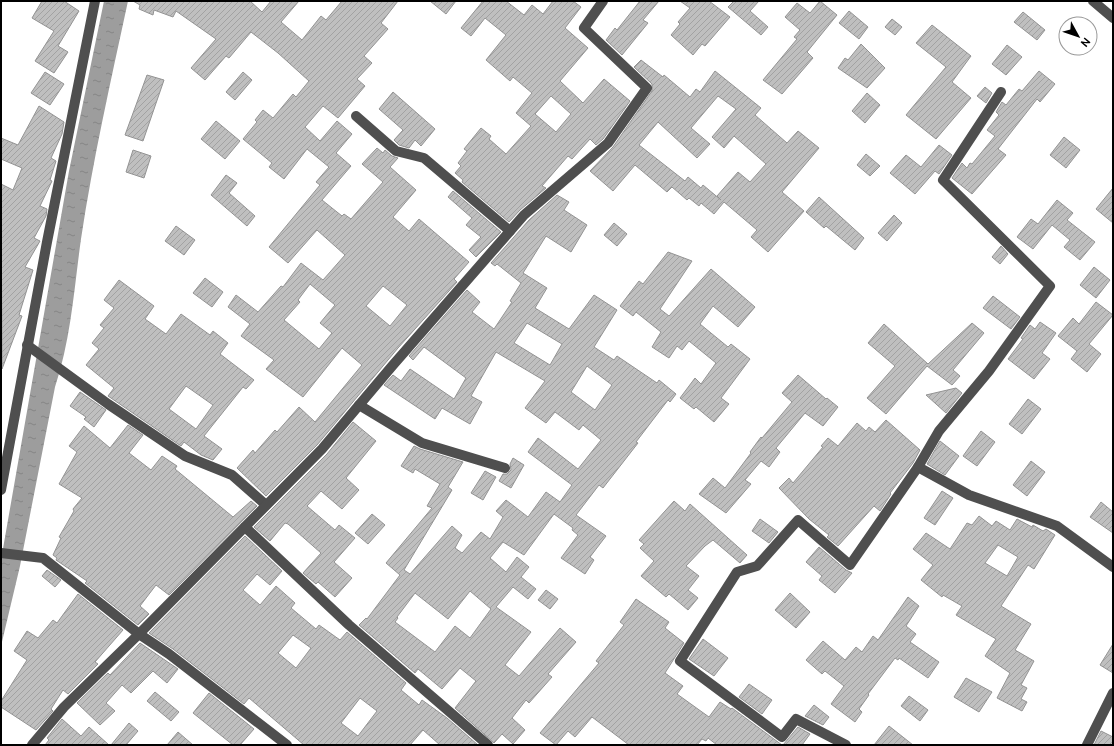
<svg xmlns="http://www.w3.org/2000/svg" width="1114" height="746" font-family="Ubuntu,sans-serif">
<defs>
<pattern id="water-ripples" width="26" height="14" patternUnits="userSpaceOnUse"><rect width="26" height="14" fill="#9d9d9d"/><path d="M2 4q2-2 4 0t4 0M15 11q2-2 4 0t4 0" fill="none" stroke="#858585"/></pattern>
<pattern id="building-hatch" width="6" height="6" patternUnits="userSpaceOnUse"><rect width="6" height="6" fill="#bfbfbf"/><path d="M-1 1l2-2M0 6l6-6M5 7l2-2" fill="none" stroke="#a2a2a2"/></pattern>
</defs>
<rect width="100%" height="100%" fill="#fff"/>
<path fill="url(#water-ripples)" d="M104,1H128C111,80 93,159 81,239C74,289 71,339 55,387L20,566L1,646V560L69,171Z"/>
<g fill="url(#building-hatch)" stroke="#939393" fill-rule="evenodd">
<path d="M42,1H64L79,11L58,46L68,52L54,73L35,61L54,31L32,18Z"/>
<path d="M133,1H250L262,12L271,1H299L281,22L302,40L321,16L326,20L342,1H398L381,23L388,29L364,56L372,63L357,79L365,86L338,118L323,106L305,127L320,141L337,121L352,134L336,153L351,166L322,200L342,216L344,214L351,219L383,182L362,164L377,148L383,153L385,150L392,156L398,158L390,167L416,190L393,217L409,231L419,219L469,262L454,279L457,282L398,348L317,445L266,496L237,468L253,450L255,453L275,430L277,432L299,407L315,422L362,365L342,348L303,397L266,369L274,360L241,336L250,324L228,307L236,295L258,312L281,286L283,287L301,263L323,280L345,255L317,230L288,263L269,247L320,185L316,182L329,167L307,149L284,179L269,167L272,163L243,139L257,122L255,120L263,110L273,118L293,94L296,97L309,81L278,53L251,32L229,58L226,56L205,80L191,68L216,39L176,11L173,17L154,10L153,15L139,9L140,5ZM310,284L335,305L320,323L332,333L319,349L284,320L300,302L298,300ZM383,286L407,305L390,326L366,306Z"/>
<path d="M430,1H456L446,14Z"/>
<path d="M483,1H506L524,15L532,5L543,14L553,1H573L581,7L565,28L588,48L560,81L583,103L604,79L630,101L603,139L596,145L590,139L572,159L568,156L542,186L546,188L520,210L509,222L462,182L463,180L455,173L461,166L458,163L467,151L464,149L481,128L491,136L489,139L506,154L531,126L516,113L532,93L513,77L510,81L486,60L506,35L485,18L471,36L461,28ZM551,96L571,114L556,132L535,114Z"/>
<path d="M640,1H659L643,20L648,23L622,55L606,40L615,28L617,30Z"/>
<path d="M680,1H709L730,17L705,46L702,44L693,55L671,35L680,24L678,22L690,8Z"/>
<path d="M734,1H759L750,11L768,27L761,35L728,7Z"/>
<path d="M820,1L837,15L807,52L813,58L782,94L763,80L797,39L794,37L800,30L785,17L797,3L810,13Z"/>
<path d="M849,11L868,27L859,39L839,23Z"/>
<path d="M1023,12L1045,30L1037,40L1014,22Z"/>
<path d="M892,19L902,27L895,35L885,27Z"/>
<path d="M932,25L971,56L952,82L971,98L936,139L906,115L946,67L916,43Z"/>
<path d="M861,44L885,68L867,88L838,68L845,58L848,60Z"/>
<path d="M1007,45L1022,57L1006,75L992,64Z"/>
<path d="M641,60L663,77L664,75L690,97L696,89L700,92L715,71L761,108L755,115L787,143L798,131L819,148L782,192L804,211L768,252L751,237L757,230L724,202L714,214L701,203L699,206L689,198L687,200L672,187L667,192L635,165L613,191L590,171L613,147L652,91V84L634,67ZM718,96L736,109L712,137L724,148L734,136L766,164L750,182L738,172L717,196L721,200L703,185L701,188L688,177L685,181L639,145L658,122L697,158L710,144L691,128Z"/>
<path d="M1039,71L1055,84L1040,102L1037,99L998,149L1006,155L972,194L952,178L962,163L967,168L970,163L972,164L995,136L987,130L999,115L996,112L1002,102L1006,105L1019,89L1022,91Z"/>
<path d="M45,72L64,84L50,105L31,93Z"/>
<path d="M243,72L252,80L235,100L226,92Z"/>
<path d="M147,75L164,80L143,141L125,135Z"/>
<path d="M985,87L992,93L986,103L977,96Z"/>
<path d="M393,92L435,129L421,146L415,140L409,148L399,145L394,140L403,130L379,109Z"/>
<path d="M867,93L880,105L865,123L852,111Z"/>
<path d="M39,106L64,122L62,134L51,158L56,161L50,180L52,181L40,206L47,209L46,216L34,238L40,241L25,267L33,270L19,315L22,316L2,369L1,184L13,190L22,168L1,159V138L18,145Z"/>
<path d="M216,121L240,141L225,159L201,139Z"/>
<path d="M1064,137L1080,150L1066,168L1050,155Z"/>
<path d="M939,145L952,155L939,174L935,171L915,194L890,173L906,155L921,167Z"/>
<path d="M133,150L151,156L144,178L126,172Z"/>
<path d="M866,154L880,166L870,176L857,165Z"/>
<path d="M226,175L237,183L229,193L255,216L247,226L211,195Z"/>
<path d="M1113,188V223L1096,209Z"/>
<path d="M453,191L501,232L476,257L469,250L481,237L466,225L472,218L448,197Z"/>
<path d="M557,195L569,202L564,210L587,225L571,252L546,236L523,273L547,288L535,308L569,329L594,295L617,310L594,347L614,360L617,356L657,383L659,380L676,394L670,402L668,400L636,442L638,443L603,488L599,485L576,515L606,536L590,557L594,560L585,574L561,558L578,535L572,530L573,528L554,514L524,555L503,542L490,558L506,572L517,557L529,567L521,577L536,589L528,599L513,587L496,607L531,632L505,665L519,676L560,628L576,642L548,674L552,677L529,703L526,700L512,718L525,730L513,744L502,734L494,743L455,708L476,681L460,668L442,689L418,669L415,673L359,625L366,618L367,619L400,575L386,563L432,508L427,506L440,484L415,469L413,473L401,466L414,446L420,449L463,462L448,487L452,490L404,570L410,574L452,526L462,535L455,548L462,553L481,532L490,539L503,517L496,511L506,500L528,517L546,492L560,502L572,485L528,452L538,438L578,469L601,440L583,425L579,430L555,412L546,423L525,408L545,381L496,352L471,396L482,402L470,424L442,408L435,419L384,385L393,375L401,381L410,369L454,399L466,378L424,347L413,360L409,356L467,290L480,302L472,312L494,329L512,302L510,301L521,283L497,264L495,266L491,263L529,220ZM527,323L562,344L550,365L514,343ZM587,366L612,385L595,410L571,392ZM470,591L491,609L470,638L455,626L435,652L395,622L398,618L397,617L415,593L448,619Z"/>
<path d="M819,197L864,238L855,250L826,226L824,228L806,212Z"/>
<path d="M1057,200L1073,213L1067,220L1095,242L1080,260L1064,247L1070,240L1052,225L1033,249L1017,237L1031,219L1038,224Z"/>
<path d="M894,215L902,223L887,241L878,233Z"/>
<path d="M614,223L627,234L617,246L604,235Z"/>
<path d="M176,226L195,240L184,255L165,241Z"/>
<path d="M1001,246L1008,254L1000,264L992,257Z"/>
<path d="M668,252L692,261L660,309L669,316L711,269L755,307L738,327L713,306L700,324L728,347L731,344L750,359L721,398L729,404L714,422L696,407L694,409L680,398L695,378L701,384L716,363L689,341L682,350L677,346L669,358L652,347L661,332L636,312L633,316L620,306L639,281L643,284Z"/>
<path d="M1094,267L1110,280L1096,298L1080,285Z"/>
<path d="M205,278L223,292L212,307L193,293Z"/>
<path d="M119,280L154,306L145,319L166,334L181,314L210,335L213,331L228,343L220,354L254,380L246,389L243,387L204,436L222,449L213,460L201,455L184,442L181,446L108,396L114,388L86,365L99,349L92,343L104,328L100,325L114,308L104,300ZM186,386L213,405L196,429L169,409Z"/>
<path d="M993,296L1020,317L1011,329L983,308Z"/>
<path d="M1096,302L1113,315L1089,344L1101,354L1087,372L1071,359L1077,351L1058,336L1073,318L1079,324Z"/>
<path d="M1040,322L1056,333L1042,353L1050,359L1034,379L1008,359L1023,339L1021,338L1030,325L1035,329Z"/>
<path d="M972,323L984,333L953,370L960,376L952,385L927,366L886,414L867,398L895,366L868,343L884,324L928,364Z"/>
<path d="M798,375L826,399L827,398L838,407L823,426L805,413L776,448L780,452L769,467L761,461L745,480L751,484L726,513L699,494L713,478L725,488L751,453L750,452L761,437L762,438L792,402L782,393Z"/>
<path d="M956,388L962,393L946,413L926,395Z"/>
<path d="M80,392L106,410L94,427L84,419L86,417L70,406Z"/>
<path d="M1028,399L1041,409L1022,434L1009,424Z"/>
<path d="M886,420L920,450L913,463L890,493L891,494L880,511L874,506L838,546L827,537L829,535L809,519L779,488L789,478L793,483L823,447L821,446L828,438L838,446L857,423L866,431L869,427L875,432Z"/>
<path d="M353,422L376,441L346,478L359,490L342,509L321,491L307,506L335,530L339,525L355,538L334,562L352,578L335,597L318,582L316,584L303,573L321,553L288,524L285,523L270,541L254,527L327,454Z"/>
<path d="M128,425L143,435L129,453L151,470L162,456L177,466L175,469L233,517L251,501L257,506L169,595L156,585L140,606L149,614L138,625L85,583L87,581L56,560L57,558L53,555L61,538L59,537L74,511L73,509L82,498L59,484L77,452L69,446L84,426L110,448Z"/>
<path d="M981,431L995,442L977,466L963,456Z"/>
<path d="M940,441L959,456L945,475L927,464Z"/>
<path d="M513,458L524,465L511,488L499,481L503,474H507L511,470L510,464Z"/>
<path d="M1031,461L1045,472L1027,496L1013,485Z"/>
<path d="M485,471L496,477L483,500L471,493Z"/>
<path d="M942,491L953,498L935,525L924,518Z"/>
<path d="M674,501L685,511L690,504L747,555L740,563L713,540L705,546L686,566L699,576L688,590L698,598L688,610L669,594L666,597L641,576L654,561L640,548L644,544L639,540Z"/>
<path d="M1101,502L1113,512V533L1090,517Z"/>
<path d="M372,514L385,525L368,544L355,533Z"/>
<path d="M979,516L992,526L996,521L1010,530L1017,519L1032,527L1033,525L1043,531L1046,529L1055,535L1034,569L1028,565L1001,606L1031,624L1015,650L1034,661L1021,685L1027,688L1021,699L1027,702L1022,711L997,698L1010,673L985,656L996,639L956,615L962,606L943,595L942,597L921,580L933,565L913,549L926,533L950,549L967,523L972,525ZM998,545L1018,557L1007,576L985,563Z"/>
<path d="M760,519L778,532L769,543L752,531Z"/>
<path d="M245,536L282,571L270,585L257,574L243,590L260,605L276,586L295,603L291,608L316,629L319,625L340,640L347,632L406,683L401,690L419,705L422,700L447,718L478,745H440L423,730L410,745H304L249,698L244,704L173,649L149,633ZM293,635L311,648L296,668L278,653ZM360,698L377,711L358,736L341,723Z"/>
<path d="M819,547L846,570L852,573L835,593L819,580L822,576L806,562Z"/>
<path d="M47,570L61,580L55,587L42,576Z"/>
<path d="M546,590L558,599L550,609L538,600Z"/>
<path d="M790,593L810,612L796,628L775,610Z"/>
<path d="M78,594L123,630L95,662L98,664L68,694L63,690L51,709L53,711L36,730L1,707V701L27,660L14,651L27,631L38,638L53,620L57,623Z"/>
<path d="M908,597L919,606L906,626L916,634L910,642L939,662L928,678L899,658L898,660L895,658L868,694L869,695L859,709L862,712L855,722L831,704L844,686L825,671L822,674L806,660L823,641L845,660L856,647L862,652L873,636L878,640Z"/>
<path d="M636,599L669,622L665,628L684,643L665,673L683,686L677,694L709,717L720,702L731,709L732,708L782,745H717L708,738L706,741L702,739L697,745H629L592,717L575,737L568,731L556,745L540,733L599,663L596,661L624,625L620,622Z"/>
<path d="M703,639L728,658L714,676L689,659Z"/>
<path d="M140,643L178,669L167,683L153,671L131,693L122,685L106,703L115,711L100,725L77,703L108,673L110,675Z"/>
<path d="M1113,644V673L1100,665Z"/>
<path d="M966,678L992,692L979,712L954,697Z"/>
<path d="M749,684L772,700L762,714L739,697Z"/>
<path d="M155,692L179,712L171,721L147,701Z"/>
<path d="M209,693L254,729L240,745H233L193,713Z"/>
<path d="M909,696L928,710L920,721L901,706Z"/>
<path d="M814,705L829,717L823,725L805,716Z"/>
<path d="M62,719L81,736L89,727L109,745H45L49,740L47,738Z"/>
<path d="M129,723L138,731L126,745H111Z"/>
<path d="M889,726L913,745H874Z"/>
<path d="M798,727L810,734L802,745H783Z"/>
<path d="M1101,731L1113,737V745H1094Z"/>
<path d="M178,732L193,745H167Z"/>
</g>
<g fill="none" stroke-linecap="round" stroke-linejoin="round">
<g stroke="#4f4f4f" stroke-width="10">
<path d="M1093,1L1113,18"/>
<path d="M356,116L396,151L424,158L510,231"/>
<path d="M27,345L108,404L185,456L232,475L266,505"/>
<path d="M359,405L422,443L505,468"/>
<path d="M918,467L969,495L1057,526L1113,567"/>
<path d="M1,490L47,242L95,1"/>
<path d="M245,527L349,625L488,745"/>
<path d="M1,553L43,558L139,634L169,654L287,745"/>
<path d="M32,745L64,707L139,634L322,449L393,365L524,215L608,143L647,88L584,28L603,1"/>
<path d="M846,745L796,719L782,737L680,661L737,572L757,566L798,520L850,565L918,467L939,431L989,371L1050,286L943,180L1001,92"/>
<path d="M1087,745L1113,693"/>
</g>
</g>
<rect width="1114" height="746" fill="none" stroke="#000000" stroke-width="4"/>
<g transform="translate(1078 36) rotate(130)"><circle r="19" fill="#ffffff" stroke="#999999"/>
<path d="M0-3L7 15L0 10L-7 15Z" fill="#000000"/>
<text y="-6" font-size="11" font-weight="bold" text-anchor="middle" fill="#000000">N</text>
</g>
</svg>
